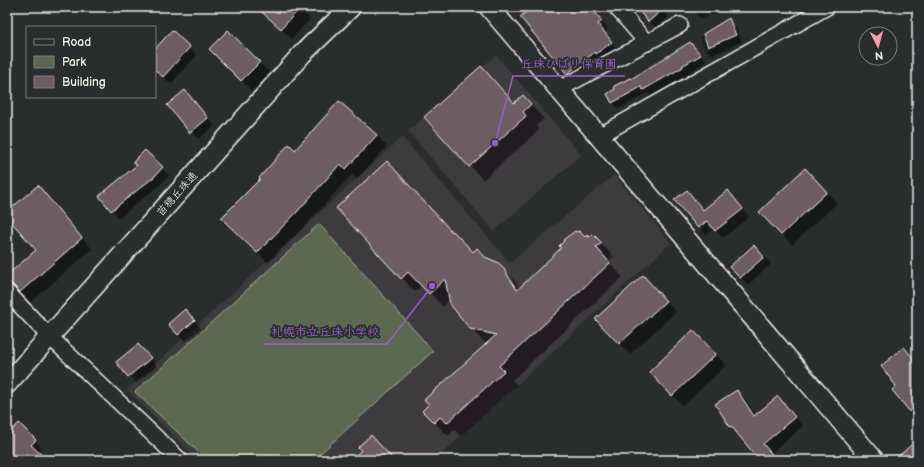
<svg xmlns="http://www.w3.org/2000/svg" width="924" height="467" font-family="'Balsamiq Sans','Klee One',sans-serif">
<rect width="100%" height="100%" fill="#2a2d2e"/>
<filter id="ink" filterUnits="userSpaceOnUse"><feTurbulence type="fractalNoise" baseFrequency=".025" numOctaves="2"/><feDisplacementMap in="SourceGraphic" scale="8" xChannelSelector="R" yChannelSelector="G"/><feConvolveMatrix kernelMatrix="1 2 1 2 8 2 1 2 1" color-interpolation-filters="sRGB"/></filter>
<g filter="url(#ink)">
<g fill="#3e3b3e">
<path d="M496,55L581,155L494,231L408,131Z"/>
<path d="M402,137L510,263L614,175L671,243L435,460H197L127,390Z"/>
</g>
<path fill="#5b674f" stroke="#a8ac9c" d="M319,224L433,351L313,460H207L135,392Z"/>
<g fill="#0007">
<path d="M256,7H298L310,19L292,39Z"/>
<path d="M527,7H589L599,17L608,29L604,32L618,50L575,81L521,17L530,10Z"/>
<path d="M644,7H660L669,17L656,28L649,21Z"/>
<path d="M690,7H715L717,12L701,19L695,13L692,8Z"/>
<path d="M729,21L736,28L742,42L712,55L705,48L700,37L720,25Z"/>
<path d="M172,32L197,55L171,84L155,70V50Z"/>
<path d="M228,32L270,73L252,91L210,49Z"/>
<path d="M690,43L707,61L688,73L689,74L650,96L648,93L619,109L613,103L608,94Z"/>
<path d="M481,67L515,103L523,96L544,119L536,126L539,130L483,180L426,117Z"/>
<path d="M185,91L215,126L198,139L170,107Z"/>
<path d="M376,135L387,146L357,179L352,174L308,223L268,263L223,218L295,151Z"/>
<path d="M145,151L169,175L161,184L119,218L100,196L138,165Z"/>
<path d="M816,180L837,203L792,245L760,212Z"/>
<path d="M38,186L49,197L92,249L31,302L7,278V276L37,250L7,215V213Z"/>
<path d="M686,191L704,211L735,199L749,217L723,238L714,228L706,235L676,200Z"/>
<path d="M337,209L453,233L474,253L477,249L486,258L501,267L515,281L520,289L585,239L589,238L593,235L614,257L608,261L623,277L512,380L517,385L461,436L454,430L448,436L423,411L488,343L484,342L470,328L450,300L443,307L422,285L415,292Z"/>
<path d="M761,253L771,264L748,285L731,267Z"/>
<path d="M653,287L676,312L630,354L619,344Z"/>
<path d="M192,317L201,328L186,342L169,324Z"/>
<path d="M704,342L726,365L683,406L672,395Z"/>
<path d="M904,349L917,362V417L910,411L898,386Z"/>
<path d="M146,352L157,366L136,383L117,363Z"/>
<path d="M737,391L746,400L756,416L786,406L803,426L771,453L777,460H754L758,457L730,427L716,404Z"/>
<path d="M19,425L42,448L38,452L45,460H7V437Z"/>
</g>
<g fill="#6e5c65" stroke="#f4f1e8">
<path d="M256,7H301L281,29Z"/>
<path d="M532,7H591L602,21L598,24L612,42L596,54L595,52L567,74L520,17Z"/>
<path d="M636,7H666L648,22Z"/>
<path d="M729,18L736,35L708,47L703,34Z"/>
<path d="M172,30L190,47L163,77L155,70V49Z"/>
<path d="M228,30L260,62L241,81L209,49Z"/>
<path d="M690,42L701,55L682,66L683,67L643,90L641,87L612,103L607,94L615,89L614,86L630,78L631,79Z"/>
<path d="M481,66L514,103L523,95L531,104L523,112L526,116L469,167L424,117Z"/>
<path d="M185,90L208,118L190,133L167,105Z"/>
<path d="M339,101L377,135L346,169L340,164L297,212L257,253L221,218L260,179L259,178L289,144L295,150Z"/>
<path d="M145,150L163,167L154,177L111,211L99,196L137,165L133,162Z"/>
<path d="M387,161L452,232L453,231L473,252L477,248L485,257L497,262L502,266L517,290L561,248L559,246L564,241L563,240L575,231L577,232L579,231L585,237L587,235L589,237L593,234L602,243L596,247L610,263L499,366L504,371L447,423L440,417L434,423L422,411L429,404L424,400L496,335L470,329L450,304L445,279L429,294L408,272L401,279L336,208Z"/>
<path d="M805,168L827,192L781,235L759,212Z"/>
<path d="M38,185L82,238L20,292L7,279V275L36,250L7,217V212Z"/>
<path d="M687,190L703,210L728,190L743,209L715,231L707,221L698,228L674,200Z"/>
<path d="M754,245L764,257L740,278L729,267Z"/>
<path d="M643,275L666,301L619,344L595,319Z"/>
<path d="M185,309L195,320L178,335L168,324Z"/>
<path d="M693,330L716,354L672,396L649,372Z"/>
<path d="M138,344L151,358L128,377L116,362Z"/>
<path d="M904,347L917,363V405L910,412L892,390L896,386L881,366Z"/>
<path d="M737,390L754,416L778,396L795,417L763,444L777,460H759L731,426L730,427L715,404Z"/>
<path d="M19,423L36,440L31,445L47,460H7V435Z"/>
<path d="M371,435L381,446L394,460H351L361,450L358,447Z"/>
<path d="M917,440V460H894Z"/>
</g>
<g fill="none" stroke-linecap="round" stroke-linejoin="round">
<g stroke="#f4f1e8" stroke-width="18">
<g id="minor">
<path d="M616,7L647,43"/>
<path d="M559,89L680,25"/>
<path d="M599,136L827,7"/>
<path d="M7,292L49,336L180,460"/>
</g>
</g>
<g stroke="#f4f1e8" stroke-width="22">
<g id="tertiary">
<path d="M489,7L874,460"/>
<path d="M7,384L303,53L351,7"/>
</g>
</g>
<use href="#minor" stroke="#2a2d2e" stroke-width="15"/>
<use href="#tertiary" stroke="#2a2d2e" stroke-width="19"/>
</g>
</g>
<g text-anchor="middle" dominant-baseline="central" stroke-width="3.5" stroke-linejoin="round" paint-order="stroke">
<g font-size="11" fill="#f4f1e8" stroke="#2a2d2e">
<text transform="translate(177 194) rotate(-48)">苗穂丘珠通</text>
</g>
</g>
<path fill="none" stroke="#995dc9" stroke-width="1.5" d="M495 143L513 76H625M432 286L387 344H263"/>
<g fill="#995dc9" stroke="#2a2d2e" stroke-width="1.5">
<circle cx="495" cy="143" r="4"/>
<circle cx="432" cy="286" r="4"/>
</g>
<g font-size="12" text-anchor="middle" font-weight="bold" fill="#995dc9" stroke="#2a2d2e" stroke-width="3.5" stroke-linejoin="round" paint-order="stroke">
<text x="569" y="68">丘珠ひばり保育園</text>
<text x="325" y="336">札幌市立丘珠小学校</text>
</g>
<rect width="924" height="467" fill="none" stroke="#2a2d2e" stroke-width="24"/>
<rect x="12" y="12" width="900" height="443" fill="none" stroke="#f4f1e8" stroke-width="1.5" filter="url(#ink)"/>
<rect x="26" y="26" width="130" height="72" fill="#2a2d2e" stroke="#7b7b78"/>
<rect x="34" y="39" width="20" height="6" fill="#2a2d2e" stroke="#7b7b78"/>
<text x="62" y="46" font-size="12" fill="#f4f1e8">Road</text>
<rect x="34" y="56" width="20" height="12" fill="#5b674f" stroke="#7b7b78"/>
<text x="62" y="66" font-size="12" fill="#f4f1e8">Park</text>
<rect x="34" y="76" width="20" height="12" fill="#6e5c65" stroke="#7b7b78"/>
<text x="62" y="86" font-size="12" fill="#f4f1e8">Building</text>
<g transform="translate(878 46) rotate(174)"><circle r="19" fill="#2a2d2e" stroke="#7b7b78"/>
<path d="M0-3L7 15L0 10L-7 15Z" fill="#ff9aa2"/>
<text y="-6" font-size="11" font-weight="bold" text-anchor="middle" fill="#f4f1e8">N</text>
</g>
</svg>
